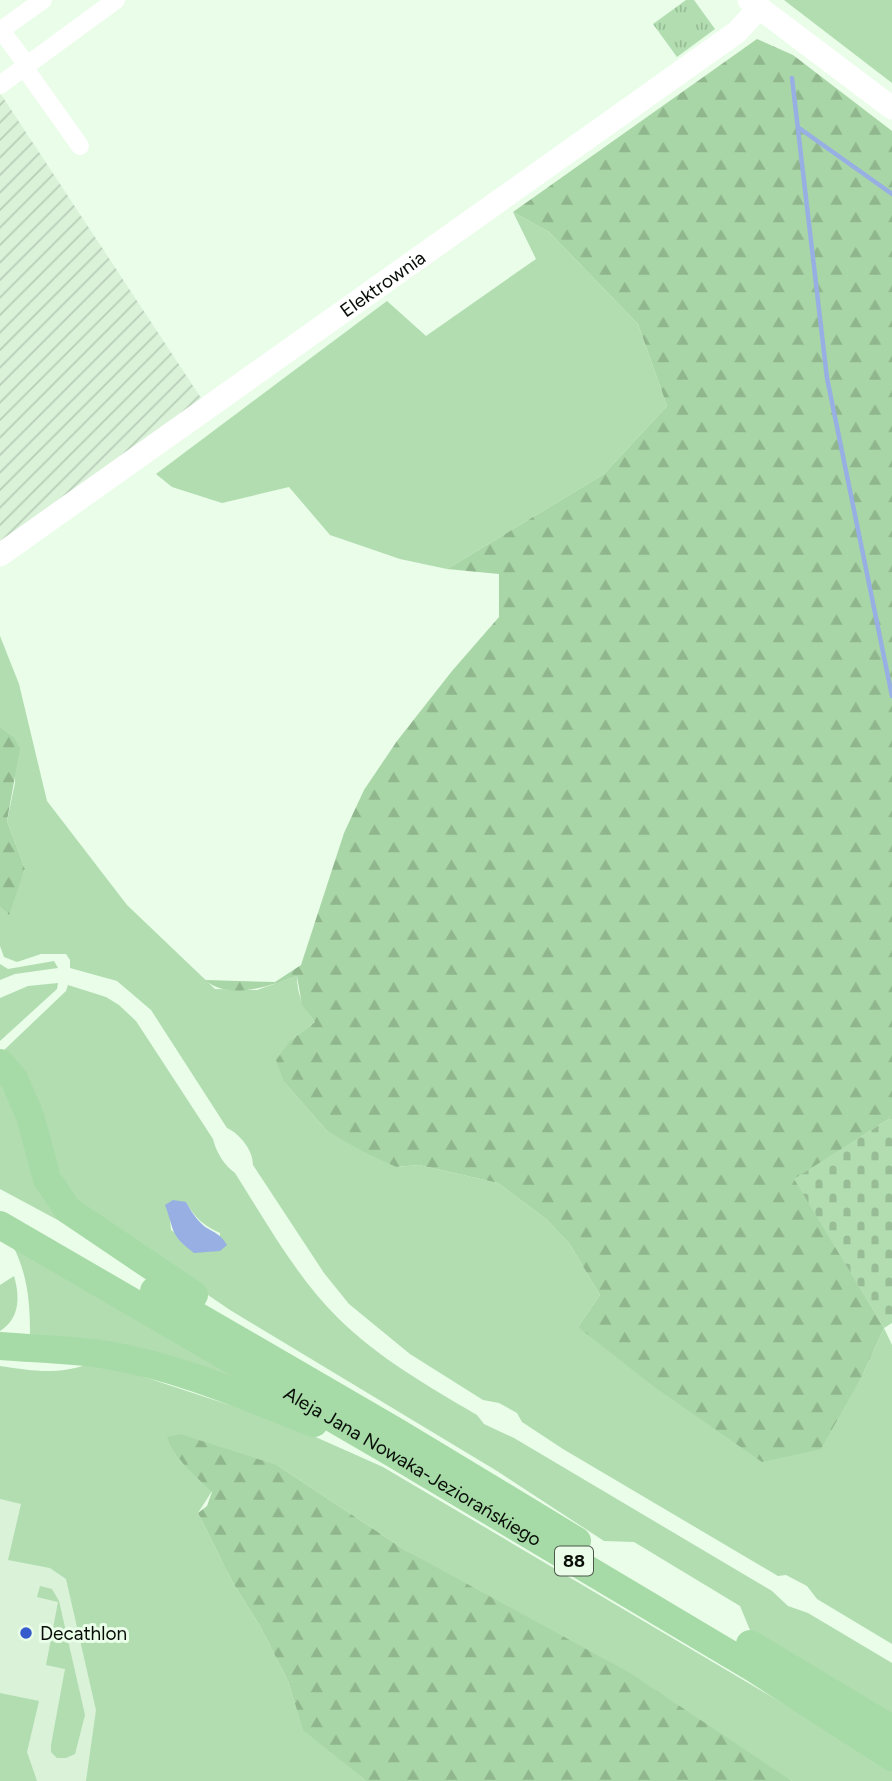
<svg xmlns="http://www.w3.org/2000/svg" width="892" height="1781" font-family="Figtree,sans-serif">
<defs>
<pattern id="industrial-furrows" width="10" height="10" patternUnits="userSpaceOnUse" patternTransform="scale(1.75)"><rect width="10" height="10" fill="#d9f2d8"/><path d="M-1 1l2-2M0 10L10 0M9 11l2-2" fill="none" stroke="#b9ceb8"/></pattern>
<pattern id="forest-firs" width="22" height="20" patternUnits="userSpaceOnUse" patternTransform="scale(1.75)"><rect width="22" height="20" fill="#a9d6a7"/><path d="M5 1l3.5 6h-7zM16 11l3.5 6h-7z" fill="#90b68e"/></pattern>
<pattern id="cemetery-stones" width="16" height="16" patternUnits="userSpaceOnUse" patternTransform="scale(1.75)"><rect width="16" height="16" fill="#b1ddb0"/><path d="M2 7V4a2 2 0 0 1 4 0v3zM10 15v-3a2 2 0 0 1 4 0v3z" fill="#97bc96"/></pattern>
<pattern id="park-tufts" width="24" height="20" patternUnits="userSpaceOnUse" patternTransform="scale(1.75)"><rect width="24" height="20" fill="#b1ddb0"/><path d="M3 7l-1-3M5 7V3M7 7l1-3M15 17l-1-3M17 17v-4M19 17l1-3" fill="none" stroke="#97bc96"/></pattern>
</defs>
<rect width="100%" height="100%" fill="#e9fde8"/>
<path fill="#d9f2d8" d="M0,1499L60,1512L120,1781H0Z"/>
<path fill="url(#industrial-furrows)" d="M0,93L203,401L0,541Z"/>
<g fill="#b1ddb0" fill-rule="evenodd">
<path d="M784,0H892V83Z"/>
<path d="M513,212L549,232L638,324L667,406L604,474L447,569L400,559L330,535L289,487L222,503L172,487L156,474L387,301L426,336L536,259Z"/>
<path d="M0,636L19,684L47,801L127,905L215,989L257,990L297,976C297,995 303,1007 315,1022L291,1040L284,1082L328,1132L396,1167L419,1165L498,1183L546,1219L569,1243L600,1295L578,1327L863,1374L884,1328L892,1345V1644L817,1599L807,1586L786,1575L778,1576L563,1449L522,1422L517,1413L499,1403L483,1400L410,1354L349,1304L324,1273L253,1165C253,1150 240,1134 227,1128L151,1010L117,981L70,968V960L66,954H41L17,962L4,957L0,946V907L8,914L25,869L7,821L15,783L13,736L0,727Z"/>
<path d="M54,961L58,968L15,974L0,980V964L8,969Z"/>
<path d="M58,983L57,989L0,1041V998L28,986Z"/>
<path d="M68,985L106,997L119,1005L136,1021L213,1139C216,1152 224,1165 235,1173C266,1222 296,1276 337,1317C378,1358 428,1386 477,1415L484,1424L514,1438L772,1591L788,1606L808,1613L892,1663V1714L750,1630L740,1606L634,1542L604,1541L497,1471L230,1310L94,1217L73,1200L1,1053L66,991ZM186,1202C195,1218 204,1226 220,1233V1250L205,1252L171,1230L170,1218Z"/>
<path d="M0,1080L17,1115L108,1247L0,1189Z"/>
<path d="M14,1248L258,1389L30,1334C30,1303 28,1277 14,1248Z"/>
<path d="M14,1276C20,1297 20,1318 0,1331V1285Z"/>
<path d="M90,1364L120,1369L284,1423L383,1467L892,1768V1781H792L405,1550L277,1465L180,1460L212,1491L198,1513L233,1583L260,1626L288,1681L303,1729L366,1781H86L96,1710L66,1579L50,1568L8,1560L21,1504L0,1499V1366C35,1371 55,1375 90,1364Z"/>
<path d="M40,1586L52,1589L59,1601L85,1715L75,1754L66,1758H57L51,1752V1745L65,1669L46,1665L58,1602L37,1597Z"/>
<path d="M0,1693L39,1701L27,1752L37,1781H0Z"/>
</g>
<g fill="url(#forest-firs)">
<path d="M757,39L793,55L892,131V1117L795,1179L884,1328L863,1374L821,1449L762,1462L653,1386L578,1327L600,1295L569,1243L546,1219L498,1183L419,1165L396,1167L364,1152L328,1132L284,1082L276,1060L291,1040L315,1022L302,1005L297,976C269,986 230,1001 205,980L275,982L301,965L344,833L364,790L397,741L452,671L499,617V574L447,569L604,474L667,406L638,324L549,232L513,212Z"/>
<path d="M0,727L13,736L20,748L7,821L25,869L9,915L0,907Z"/>
<path d="M180,1434L277,1465L405,1550L630,1673L792,1781H366L303,1730L288,1681L260,1626L233,1583L198,1513L207,1506L212,1492C195,1475 175,1460 167,1437Z"/>
</g>
<path fill="url(#cemetery-stones)" d="M892,1117V1323L884,1328L794,1179Z"/>
<path fill="url(#park-tufts)" d="M686,0H694L715,29L677,57L653,24Z"/>
<path fill="#97afe3" d="M173,1200L186,1202C191,1211 196,1219 204,1226C215,1234 219,1232 227,1245L220,1251L194,1253C169,1234 175,1231 165,1205Z"/>
<g fill="none" stroke-linecap="round" stroke-linejoin="round">
<g stroke="#97afe3" stroke-width="4.5">
<path d="M792,78L827,378L892,696"/>
<path d="M799,128L892,194"/>
</g>
<g stroke="#fff" stroke-width="18">
<path d="M27,65L1,30L43,0"/>
<path d="M24,67L80,146"/>
<path d="M0,85L116,0"/>
</g>
<g stroke="#fff" stroke-width="23">
<path d="M749,0L892,108"/>
<path id="s1" d="M0,555L737,32L759,8"/>
</g>
<g stroke="#a6daa6" stroke-width="28">
<path d="M0,1063L14,1079L30,1116L47,1179L68,1210L194,1295"/>
<path id="s2" d="M0,1225L394,1454L755,1669L892,1757"/>
<path d="M154,1291L397,1432L577,1541"/>
<path d="M0,1346C35,1349 72,1349 107,1355C179,1367 247,1397 314,1423"/>
<path d="M750,1644L892,1729"/>
</g>
</g>
<circle fill="#355bcc" stroke="#e9fde8" stroke-width="2.5" cx="26" cy="1633" r="7"/>
<g text-anchor="middle" dominant-baseline="central" stroke-width="6" stroke-linejoin="round" paint-order="stroke">
<rect fill="#e9fde8" stroke="#4c564a" stroke-width="2" x="555" y="1546.5" width="38" height="29" rx="5"/>
<g font-size="18" font-weight="bold" fill="#080e07">
<text x="574" y="1561">88</text>
</g>
<g font-size="19" fill="#080e07" stroke="#e9fde8">
<text stroke="none"><textPath href="#s1" startOffset="469">Elektrownia</textPath></text>
<text stroke="none"><textPath href="#s2" startOffset="478">Aleja Jana Nowaka-Jeziorańskiego</textPath></text>
</g>
<g font-size="19" fill="#080e07" stroke="#e9fde8" text-anchor="start">
<text x="40" y="1633">Decathlon</text>
</g>
</g>
</svg>
